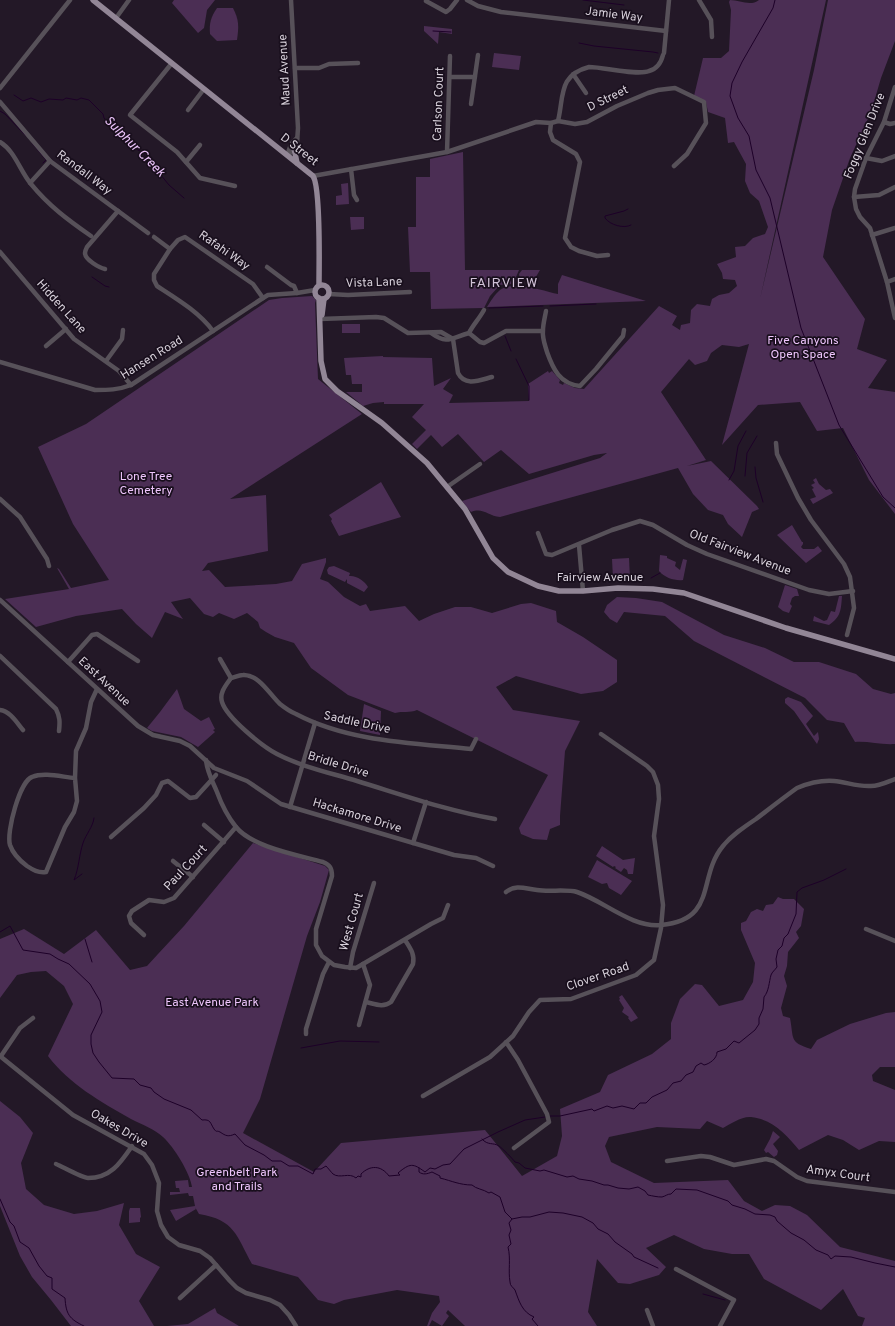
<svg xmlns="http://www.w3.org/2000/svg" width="895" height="1326" font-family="Overpass,sans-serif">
<rect width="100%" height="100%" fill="#231827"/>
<g fill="#4b2e54">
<path d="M174,0H215L207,10L204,28L198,33L172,3Z"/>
<path d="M730,0C740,0 750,7 759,0H826L760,299L814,70L828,0H895V41L881,78L871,112L850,158L832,210L823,257L865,319L857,349L887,360L868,388L895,392V514L869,480L843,428L817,431L800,402L758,405L722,445L749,344L739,347L722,345L711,353L707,361L695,365L689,359L661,392L706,460L687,466L711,461L757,506L759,509L752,512L742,537L728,524L723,515L708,510L693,494L678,468L500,517C488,516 483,507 471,512L462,501L600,458L607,453L594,455L529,474L501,450L484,462L458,434L442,447L431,435L417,449L412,444L426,430L412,417L424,404H384V402L373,403L363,406L346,392H362V384H352L351,375H346L344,358L383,356V357L432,358L434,386L451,378L443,389L453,395L449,403L529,401L528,384L548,371L549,373L552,371L560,380L559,383L563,385L564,383L575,388L584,389L659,306L677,316L672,325L680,330L681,325L690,323L691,310L697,304L710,306L712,299L719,295L729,293L737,286L735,280L723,279L722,273L717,264L736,257L735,247L745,246L753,238L765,234L768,227L759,201L750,193L745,181L746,164L734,142L728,143L725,118L708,112L706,102L694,96L703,58H721L729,51L731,10L729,2Z"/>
<path d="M217,8H233C239,20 239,26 237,40L217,41L210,34C209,23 211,17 217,8Z"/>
<path d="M424,26L452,29V34L439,32L438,44L424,31Z"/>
<path d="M494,53L521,56L519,70L492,67Z"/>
<path d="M463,152L465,270H519L516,277L521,283L500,285L490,296L484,308L431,309L430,272H410L408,227H416V177H430V159Z"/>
<path d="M348,183L349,204L336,205V196L342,195L341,184Z"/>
<path d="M350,217H364V229L351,230Z"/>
<path d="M522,270H540L534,280L520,279L519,274Z"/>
<path d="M562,275L646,301L487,307C491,301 494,295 500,290C513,280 544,291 558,294V284Z"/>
<path d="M312,296L316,300L315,303L318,379L362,414L230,499L266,495L268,551L208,563L202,571L209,570L225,587L276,584L292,581L302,564L326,558V562L320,579L328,582L344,597L360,606L366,604L370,611L405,606L419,621L434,614L455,607H471L492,613L521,604L531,603L556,611L557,622L583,637L617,660V682L603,691L581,694L516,676L496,687L513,710L580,721L565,751L560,816V825L550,829L547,840L533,839L521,834L519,828L548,775L417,710C410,713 402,711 395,713L348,695L311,668L294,643L275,637L266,632L260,628L258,622L247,613L234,619L219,613L213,617L204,614L190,598L171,602L183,619L165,612L152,638L136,624L122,609L76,616L36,627L5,599L69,589L57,568L59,569L71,588L109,580L73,524L38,447L86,424L269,300L282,298Z"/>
<rect x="342" y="324" width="18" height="9"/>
<path d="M816,478L819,484L826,490L830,489L833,493L813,504L810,499L816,497L812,489L814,488L811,485L815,483L813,480Z"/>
<path d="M381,482L401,517L339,536L331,521L332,519L329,515Z"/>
<path d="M792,525L802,542H803V544L801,547L803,549H814L818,546L822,551L806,563L777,535Z"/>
<path d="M660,555L667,556V558L676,562L675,566L680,570L683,559L687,560L683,580C675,581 665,578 659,571Z"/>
<path d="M629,558L630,579H613L612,559Z"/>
<path d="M334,566L350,573L349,576C356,575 365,581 368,587L364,592L347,583V579L345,582L328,574L327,570L329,567Z"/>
<path d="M785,585L797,589L799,596H795L792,598L790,604L792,606L789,613L783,611L778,607Z"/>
<path d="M839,596H842C841,610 841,617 829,625L813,621L814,616L824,621L827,620L831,611L835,612Z"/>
<path d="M617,597L636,598L662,602L724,635L765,648L794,662H819L856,674L873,689L891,694L895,693V744C881,745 868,741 855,742L844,723L827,720L805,698L694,641L665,616L624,612L617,623L610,619L604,612L607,605Z"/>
<path d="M177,689L184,709L201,721L209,717L215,729L213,730L215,732L198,747L181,737L152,731L147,728L160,712Z"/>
<path d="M788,697L801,702L813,716L806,724L814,736L818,732L819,739L817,744L794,711L785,703V699Z"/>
<path d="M364,704L381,711L380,735L360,731Z"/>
<path d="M253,843L325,866L329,870L320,902L307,936L260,1099L243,1133L314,1172L341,1143L485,1130L522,1176L557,1156L562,1136L560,1109L600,1092L608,1075L652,1054L671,1039V1023L680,999L695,984L702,985L719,1006L743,1000L753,982L755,963L741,930V923L746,921L751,912L757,909L763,911L766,905L773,904L778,897L783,899H794L804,909L801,926L796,932L799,938L788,952L787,966L784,976L787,986L781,1008L783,1016L790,1018C794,1039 789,1042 811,1049L817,1040L850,1024L886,1013L895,1012V1067H880L872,1075L873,1081L895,1090V1142L879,1141L859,1150L843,1140L828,1135L799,1150C787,1135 772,1119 751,1117C742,1116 730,1124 723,1128L707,1121L700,1129L657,1127L609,1137L605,1146L611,1162L654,1183L728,1180L744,1201L762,1211L775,1205L790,1206L807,1215L840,1247L895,1261V1326H862L865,1318L858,1316L843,1289L821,1310L764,1279L749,1254H732L704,1249L674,1235L646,1248L666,1267L659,1275L630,1284L618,1283L597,1259L588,1312L597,1326H465L448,1310L446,1313L449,1316L442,1326L432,1320L429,1326H427L432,1313L440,1302L439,1296L397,1290L344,1300L334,1304L318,1300L298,1277L252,1264C236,1235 235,1220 199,1214L195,1207L196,1209L176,1221L170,1210L195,1206L193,1196H189L188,1193L170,1195V1192H180L179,1188H176L175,1181L188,1180L189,1187H192C190,1173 174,1147 163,1137C156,1130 141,1124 131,1119C101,1102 69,1084 48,1056L73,1004L64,986L46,971L31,972L17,975L0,998V939L24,929L64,954L96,930L130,970L147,966L158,954L184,926Z"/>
<path d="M602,846L623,860L635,858L633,874H628L627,870L624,868L621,872L615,868L616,867L614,866L613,867L596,856Z"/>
<path d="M597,860L632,881L621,895L609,888L607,883L602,884L588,877Z"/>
<path d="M622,995L638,1018L631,1022L628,1018L629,1017L622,1012L624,1008L619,1000L620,999L619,997Z"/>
<path d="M0,1101L20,1117L33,1133L21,1163L26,1189L44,1205L74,1214L97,1211L124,1203L119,1225L136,1254L160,1267L139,1301L154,1326H71L51,1300L32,1277L20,1256L0,1206Z"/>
<path d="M773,1131L780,1137L773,1144L778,1151L777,1155L774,1157L768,1152L766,1153L764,1150L770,1139Z"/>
<path d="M130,1208H140L141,1217L140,1218V1222L129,1223V1211Z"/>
<path d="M215,1308L217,1313L239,1326H167L188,1324Z"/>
</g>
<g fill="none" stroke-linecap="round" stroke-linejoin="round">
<g stroke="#1d0028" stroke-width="1">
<path d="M583,0L624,5"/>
<path d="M775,0L773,8L742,62L732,83L730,96L738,118L749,136L756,170L770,198L801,328L839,425L883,497L895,508"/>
<path d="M433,31L451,32"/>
<path d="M579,43L594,46L653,52L658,53"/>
<path d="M14,95L23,101L31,98L41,102L49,99L63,100L66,98L77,100L81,98L89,100L103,114L104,118L128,145L142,152L169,185L184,198"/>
<path d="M0,111L5,114L26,136"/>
<path d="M32,143L46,160L43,163"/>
<path d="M628,209L624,211L605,216V218C610,225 624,229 631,225"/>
<path d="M92,277L105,286L109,287"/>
<path d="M550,306L596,304"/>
<path d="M489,308L543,306"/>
<path d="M505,336L511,351"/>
<path d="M516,359L529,386V400"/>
<path d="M755,467L756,478L763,502"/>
<path d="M745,476L747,453L757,436"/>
<path d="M729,480L734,471L738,446L746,431"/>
<path d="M651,578L660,573"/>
<path d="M82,874L74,880C79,868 79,855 83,843C86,834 93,827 94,818"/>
<path d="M0,932L10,926L23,950L50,954L58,959L69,964L90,984L100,1001L102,1012L91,1035V1044L93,1053L99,1062L112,1078L134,1079L140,1085L151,1088L154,1092L164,1099L191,1110L202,1120C211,1119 210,1123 214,1129C217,1133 216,1130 220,1132C226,1136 228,1137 235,1134L245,1145L264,1155L272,1161H281L289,1166H298L313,1174L315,1169H321L326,1166C328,1168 331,1172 333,1174C340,1179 349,1172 356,1178L358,1176L361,1177V1174C370,1165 381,1165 389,1176L400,1175L398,1173C410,1163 413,1163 425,1172L430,1168L435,1169L443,1165L450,1164L464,1149L498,1132L525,1120L545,1117"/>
<path d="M85,939L92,962"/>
<path d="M301,1048L340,1041L379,1042"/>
<path d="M550,1116H560L592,1109L594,1111L607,1106L613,1108L622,1106L634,1109L640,1103H646L652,1097L667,1090L673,1083L681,1081L686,1075L693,1072L696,1066L701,1063L704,1065C709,1064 717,1059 717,1052L726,1049L734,1041L739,1043L755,1030L759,1024V1018L763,1009L764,997C769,991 769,982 771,975C772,972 775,970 777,967L776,959L778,950L782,946L784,938L788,934L796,914L797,892L802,888L824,880L846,869"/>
<path d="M482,1139C488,1146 493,1142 499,1146C503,1149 512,1158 515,1162L519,1163L525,1168L540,1171L544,1170L567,1177L573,1176L579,1179L592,1181L604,1185H608L618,1188L629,1189L638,1187L645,1191L648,1195C653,1196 657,1197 662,1197C666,1196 667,1194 671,1194L676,1189L697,1190L728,1201L732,1205L745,1209L755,1214L770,1215L775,1217L777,1221L791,1233L804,1240L816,1250L828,1255L831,1259L835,1256L851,1257L875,1263L895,1267"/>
<path d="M419,1168V1172C423,1175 427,1174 432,1172L440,1176V1178C452,1181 460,1185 472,1185C476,1189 483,1189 489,1193L491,1192L500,1197L505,1212L512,1219L509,1223L511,1230L509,1235L511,1244L508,1247C511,1259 508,1270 510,1282C510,1286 513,1287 515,1290C519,1301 522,1312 534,1317L532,1319L538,1326"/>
<path d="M0,1199L10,1222L14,1226L20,1242L29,1248L39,1266L47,1276L52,1278V1289L65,1298C66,1314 69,1319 84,1326"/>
<path d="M512,1219L522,1217H530L549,1212L563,1213L582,1217L593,1223L598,1229L608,1234L615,1242L632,1254L634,1257L658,1268"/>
<path d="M703,1294L725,1300"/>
</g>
<g stroke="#575159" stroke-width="4.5">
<path d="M467,0L478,6L501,12L666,31"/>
<path d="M699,0L711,20L712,37"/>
<path d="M426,1L446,12L450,9L457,0"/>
<path d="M116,18L129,0"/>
<path d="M664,53L669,0"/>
<path d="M172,63L130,115L177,152L200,178L235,186"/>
<path d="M295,68H319L329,64L358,63"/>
<path d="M573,74L586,93"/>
<path d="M450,77H475"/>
<path d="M895,87L884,122L866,158L855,189L854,197L856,209L860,217L870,228L887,282L895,318"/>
<path d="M0,88L70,0"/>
<path d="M0,102L50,161L148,233"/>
<path d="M471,104L478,55"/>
<path d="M188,110L204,89"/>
<path d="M558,121C564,97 558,75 589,67C604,67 637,76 649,71C657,69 661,63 663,55"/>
<path d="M884,122L890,124L895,123"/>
<path d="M551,123L550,132L553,140L576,154L580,162L565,238L571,247L579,251L597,256L608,255"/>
<path d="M0,142C15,151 20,171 31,184C49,206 68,220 91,236"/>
<path d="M447,152L450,56"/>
<path d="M288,156L297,143L298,128L291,0"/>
<path d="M288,156C288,149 291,143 297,138"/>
<path d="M866,158L882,161L895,156"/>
<path d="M186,162L200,145"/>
<path d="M351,169L354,195L357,200"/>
<path d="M313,176L447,152L536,122L551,123L558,121L575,124L587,122L617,106L648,93L658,90L675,88L704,102L706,123L687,154L674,166"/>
<path d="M30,183L50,161"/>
<path d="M854,197L879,195L895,187"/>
<path d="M872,235L895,228"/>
<path d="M154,237L170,249"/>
<path d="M0,252L74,339L119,371L131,385"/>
<path d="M267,267L291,285L294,286L297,293"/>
<path d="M105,269C100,268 85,260 85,253C85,251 86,249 87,247L118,211"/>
<path d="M887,282L895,279"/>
<path d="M329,294L348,295L410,292"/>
<path d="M546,311C545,317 543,324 543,330C542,338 545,345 547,352C553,369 560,384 580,386L596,369L623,336L624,330"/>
<path d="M320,319L376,317L384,318L408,333L441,332L453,339"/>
<path d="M213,331C199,312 177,299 157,286L154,280V274L170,249L178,240L185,237L253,284L263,298"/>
<path d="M431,333C448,345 451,338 469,333C473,325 479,319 484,310"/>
<path d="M469,333L480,342L484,343L506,331H542"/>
<path d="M453,339L458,373C465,387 480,380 492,377"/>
<path d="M46,346L66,329"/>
<path d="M106,361L122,339L123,330"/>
<path d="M0,362L95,390C108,390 118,390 131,385L263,298L268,295L297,293L315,290"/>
<path d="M776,443L777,454L798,498L811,520L844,564L850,577L854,608L847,635"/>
<path d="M447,487L480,464"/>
<path d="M0,499L20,517L47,559L49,566"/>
<path d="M538,533L546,554L552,555L612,530L640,521L653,525L687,545L707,554L809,590L829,594L853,591"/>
<path d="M579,545L583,591"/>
<path d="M0,600L138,726L153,735L180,741L190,746L214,768L247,781L281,804L454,855L476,858L493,866"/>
<path d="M0,656L56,709C60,717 60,722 59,731"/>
<path d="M220,659L231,678"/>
<path d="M68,662L92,635L97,634L138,661"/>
<path d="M231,678C226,685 219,693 222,702C227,718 262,746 277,754C302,767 331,773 357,781C403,795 448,811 495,819"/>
<path d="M231,678C235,677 239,675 243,675C259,674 270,695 280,704C285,708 291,712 296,714C349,742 413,743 471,749L476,739"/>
<path d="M0,710C10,711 17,723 23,730"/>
<path d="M206,760C207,772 212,780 217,792C221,803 228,817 236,827C252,847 298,855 323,862C330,865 332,868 332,876L316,929V945L322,956L334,965L345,967L356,968L363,964L431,924L443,918L448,905"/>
<path d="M75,778C62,777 44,772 32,777C20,781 6,832 10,845C13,854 19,860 27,866C33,870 38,873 46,872L65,827L74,812L77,801L75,778L76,751L86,728L91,702L97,689"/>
<path d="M290,807L315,723"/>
<path d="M204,825L224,842"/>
<path d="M111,837L144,808L156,795L162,783L168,781L190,798L196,797L216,775"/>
<path d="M413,843L426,802"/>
<path d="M173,861L193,877"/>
<path d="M506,892C516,884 526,889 537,890C548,892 568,889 577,892C604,901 632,928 661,925C718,920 697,877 723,846C732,835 744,827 756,819C769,809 783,798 797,788C809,783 821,780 834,781C846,782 858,787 871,786C880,786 887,782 895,779"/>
<path d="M866,929L895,941"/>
<path d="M144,935L131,923L129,916L132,911L149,900L164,902L174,898L236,827"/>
<path d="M350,968L353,952L374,883"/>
<path d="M366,1002C375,1004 383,1008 391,1002L413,964C415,954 410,948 405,940"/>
<path d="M359,1025L370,985L363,964"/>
<path d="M306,1034V1029L323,974L329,962"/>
<path d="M506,1042L518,1060L547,1114L549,1122L514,1148"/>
<path d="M0,1056L73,1115L144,1154L152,1165L159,1183L157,1211L161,1225L168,1237L179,1245L200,1251L210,1258L230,1281L237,1288L246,1293L270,1300L280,1305L289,1315L296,1326"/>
<path d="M1,1056L20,1028L33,1018"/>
<path d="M423,1096L490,1057L513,1036L529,1012L540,1000L571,999L636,975L654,960L661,928L663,905L654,836L659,799L658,785L653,772L647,766L601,734"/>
<path d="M667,1161L701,1156L710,1157L734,1165L766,1159L774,1161L797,1177L807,1181L895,1192"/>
<path d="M56,1164C63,1167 82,1178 88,1178C111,1178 121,1162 132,1146"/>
<path d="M676,1269L734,1300L720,1326"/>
<path d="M180,1298L216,1265"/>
<path d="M647,1310L653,1326"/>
</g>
<g stroke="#928696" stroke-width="5.5">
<path d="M93,0L313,176C321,188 319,266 319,285"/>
<path d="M294,148L297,163"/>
<circle cx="322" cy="292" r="7"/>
<path d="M319,298L321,361L325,379L337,391L382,423L427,463L465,509L493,558L508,572L538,586L559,591H583L618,588L653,589L684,593L786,628L895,659"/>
<path d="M322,315L324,299"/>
</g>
</g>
<g text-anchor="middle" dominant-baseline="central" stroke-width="3.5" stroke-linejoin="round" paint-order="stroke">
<g font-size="12" fill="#d7d0da" stroke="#190f1d">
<text transform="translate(614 15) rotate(7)">Jamie Way</text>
<text transform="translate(285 70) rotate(-93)">Maud Avenue</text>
<text transform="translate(608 99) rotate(-26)">D Street</text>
<text transform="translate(439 104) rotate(-88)">Carlson Court</text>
<text transform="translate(865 136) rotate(-68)">Foggy Glen Drive</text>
<text transform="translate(299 150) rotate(38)">D Street</text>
<text transform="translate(84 173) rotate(37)">Randall Way</text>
<text transform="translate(224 251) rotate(35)">Rafahi Way</text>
<text transform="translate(374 283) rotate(-2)">Vista Lane</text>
<text transform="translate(61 307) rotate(48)">Hidden Lane</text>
<text transform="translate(152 358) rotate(-32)">Hansen Road</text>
<text transform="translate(740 553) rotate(21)">Old Fairview Avenue</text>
<text x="600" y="578">Fairview Avenue</text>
<text transform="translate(104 682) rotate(43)">East Avenue</text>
<text transform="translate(357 723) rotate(12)">Saddle Drive</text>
<text transform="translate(338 765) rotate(17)">Bridle Drive</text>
<text transform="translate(357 816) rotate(17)">Hackamore Drive</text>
<text transform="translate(186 868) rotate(-47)">Paul Court</text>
<text transform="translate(352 922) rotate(-74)">West Court</text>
<text transform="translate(598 977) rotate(-19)">Clover Road</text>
<text transform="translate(119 1129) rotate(30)">Oakes Drive</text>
<text transform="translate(838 1174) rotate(8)">Amyx Court</text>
</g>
<g font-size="12" fill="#eec5fc" stroke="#190f1d">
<text x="803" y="341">Five Canyons<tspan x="803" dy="14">Open Space</tspan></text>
<text x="146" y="477">Lone Tree<tspan x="146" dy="14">Cemetery</tspan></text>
<text x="212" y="1003">East Avenue Park</text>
<text x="237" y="1173">Greenbelt Park<tspan x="237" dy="14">and Trails</tspan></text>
</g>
<g font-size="13" font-style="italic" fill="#edc5fc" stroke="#190f1d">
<text transform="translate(134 147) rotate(45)">Sulphur Creek</text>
</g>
<g font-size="14" letter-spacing="1" fill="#d1c2d7" stroke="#190f1d">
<text x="504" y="283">FAIRVIEW</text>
</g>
</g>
</svg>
